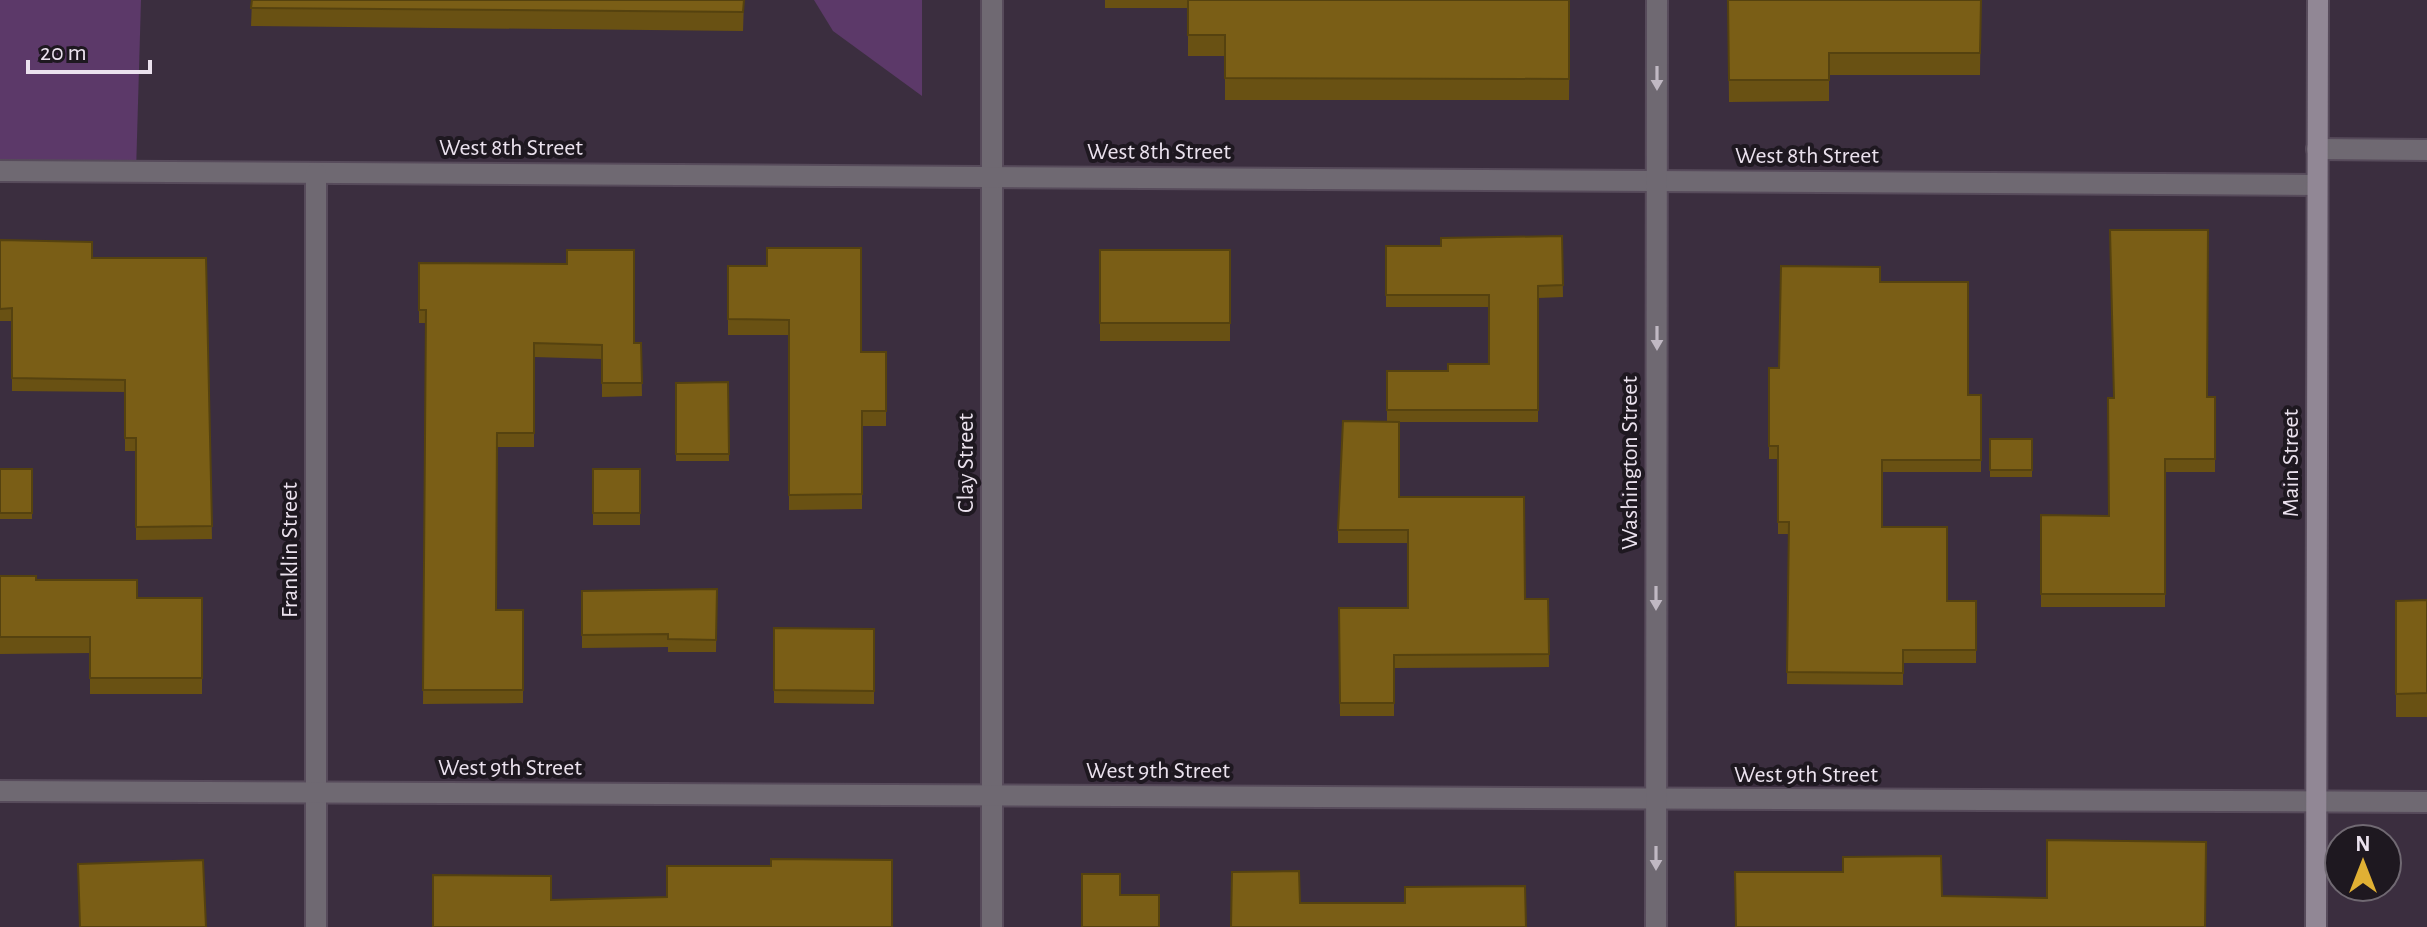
<svg xmlns="http://www.w3.org/2000/svg" width="2427" height="927" font-family="'Alegreya Sans',sans-serif">
<rect width="100%" height="100%" fill="#3b2e3f"/>
<g fill="#5c3969">
<path d="M0,0H141L136,172H0Z"/>
<path d="M814,0H922V96L833,31Z"/>
</g>
<g fill="none" stroke-linecap="round" stroke-linejoin="round">
<g stroke="#574b5b" stroke-width="24">
<g id="minor">
<path d="M992,0V927"/>
<path d="M2317,149L2427,150"/>
<path d="M0,171L2317,185"/>
<path d="M316,173V927"/>
<path d="M0,791L2427,802"/>
<path d="M1656,927L1657,0"/>
</g>
</g>
<g stroke="#574b5b" stroke-width="24">
<path id="secondary" d="M2316,927L2318,0"/>
</g>
<use href="#minor" stroke="#6f6972" stroke-width="20"/>
<use href="#secondary" stroke="#918795" stroke-width="20"/>
</g>
<g fill="#695113">
<path d="M252,0H744L743,31L251,26Z"/>
<path d="M1105,0H1570L1569,100H1225V56H1188V8H1105Z"/>
<path d="M1728,0H1981L1980,75H1829V101L1729,102Z"/>
<path d="M1562,236L1563,297L1538,298V422H1399V497L1525,599H1548L1549,667L1394,668V716H1340L1339,608H1408V543H1338V530L1387,421V371H1448L1489,364V307H1386V246H1441Z"/>
<path d="M0,240L92,258H206L212,539L136,540V451H125V392L12,391V321H0Z"/>
<rect x="1100" y="250" width="130" height="91"/>
<path d="M419,263L634,343H641L642,396L602,397V359L534,357V447H497L496,610H523V703L423,704L426,323H419Z"/>
<path d="M728,266L861,352H886V426H862V509L789,510V335H728Z"/>
<path d="M1880,282L1968,395H1981V472H1882V527L1947,601H1976V663H1903V685L1787,684L1789,534H1778V459H1769V368H1779Z"/>
<path d="M728,382L729,461H676V383Z"/>
<path d="M2215,397V472H2165V607H2041V515L2109,516L2113,398Z"/>
<rect x="1990" y="439" width="42" height="38"/>
<rect x="0" y="469" width="32" height="50"/>
<rect x="593" y="469" width="47" height="56"/>
<path d="M0,576L36,580L137,598H202V694H90V653L0,654Z"/>
<path d="M717,589L716,652H668V647L582,648V591Z"/>
<path d="M2427,600V717H2396V601Z"/>
<path d="M774,628L874,629V704L774,703Z"/>
</g>
<g fill="#7a5e16" stroke="#55420f" stroke-width="2">
<path d="M252,0H744L743,12L251,8Z"/>
<path d="M1188,0H1569V79L1225,78V35H1188Z"/>
<path d="M1728,0H1981L1980,53H1829V80H1729Z"/>
<path d="M2110,230H2208L2207,397H2215V459H2165V594H2041V515L2109,516L2108,398H2114Z"/>
<path d="M1562,236L1563,285L1538,286V410H1387V371H1448V364H1489V295H1386V246H1441V238Z"/>
<path d="M0,240L92,242V258H206L212,526L136,527V438H125V380L12,378V308L0,309Z"/>
<path d="M767,248H861V352H886V411H862V494L789,495V320L728,319V266H767Z"/>
<path d="M567,250H634V343H641L642,383H602V345L534,343V433H497L496,610H523V690H423L426,310H419V263L567,264Z"/>
<rect x="1100" y="250" width="130" height="73"/>
<path d="M1781,266L1880,267V282H1968V395H1981V460H1882V527H1947V601H1976V650H1903V673L1787,672L1789,522H1778V446H1769V368H1779Z"/>
<path d="M728,382L729,454H676V383Z"/>
<path d="M1343,421L1399,422V497H1524L1525,599H1548L1549,654L1394,655V703H1340L1339,608H1408V530H1338Z"/>
<rect x="1990" y="439" width="42" height="31"/>
<rect x="0" y="469" width="32" height="44"/>
<rect x="593" y="469" width="47" height="44"/>
<path d="M0,576H36V580H137V598H202V678H90V637H0Z"/>
<path d="M717,589L716,640L668,639V634L582,635V591Z"/>
<path d="M2427,600V693L2396,694V601Z"/>
<path d="M774,628L874,629V691L774,690Z"/>
<path d="M2047,840L2206,842L2205,927H1736L1735,872H1843V857L1941,856L1942,896L2047,898Z"/>
<path d="M771,859L892,860V927H433V875L551,876V900L667,897V866H771Z"/>
<path d="M203,860L206,927H80L78,864Z"/>
<path d="M1299,871L1300,903H1405V887L1525,886L1526,927H1231L1232,872Z"/>
<path d="M1082,874H1120V895H1159V927H1082Z"/>
</g>
<defs><path id="oneway-solid" d="M-6-.8H1V-3.2L6.5 0L1 3.2V.8H-6Z" transform="scale(2)"/></defs>
<g fill="#c0b8c3">
<use href="#oneway-solid" transform="translate(1657 78) rotate(90)"/>
<use href="#oneway-solid" transform="translate(1657 338) rotate(90)"/>
<use href="#oneway-solid" transform="translate(1656 598) rotate(90)"/>
<use href="#oneway-solid" transform="translate(1656 858) rotate(90)"/>
</g>
<g text-anchor="middle" dominant-baseline="central" stroke-width="8" stroke-linejoin="round" paint-order="stroke">
<g font-size="24" fill="#ebe2ee" stroke="#1e1820">
<text x="511" y="148">West 8th Street</text>
<text x="1159" y="152">West 8th Street</text>
<text x="1807" y="156">West 8th Street</text>
<text transform="translate(966 463) rotate(-90)">Clay Street</text>
<text transform="translate(1630 463) rotate(-90)">Washington Street</text>
<text transform="translate(2291 463) rotate(-90)">Main Street</text>
<text transform="translate(290 550) rotate(-90)">Franklin Street</text>
<text x="510" y="768">West 9th Street</text>
<text x="1158" y="771">West 9th Street</text>
<text x="1806" y="775">West 9th Street</text>
</g>
</g>
<g transform="translate(2363 863)"><circle r="38" fill="#1e1820" stroke="#706972" stroke-width="2"/>
<path d="M0-6L14 30L0 20L-14 30Z" fill="#e0b034"/>
<text y="-12" font-size="22" font-weight="bold" text-anchor="middle" fill="#ebe2ee">N</text>
</g>
<path d="M28 60v12h122v-12" fill="none" stroke="#ebe2ee" stroke-width="4"/>
<text x="40" y="60" font-size="24" fill="#ebe2ee" stroke="#1e1820" stroke-width="6" paint-order="stroke">20 m</text>
</svg>
